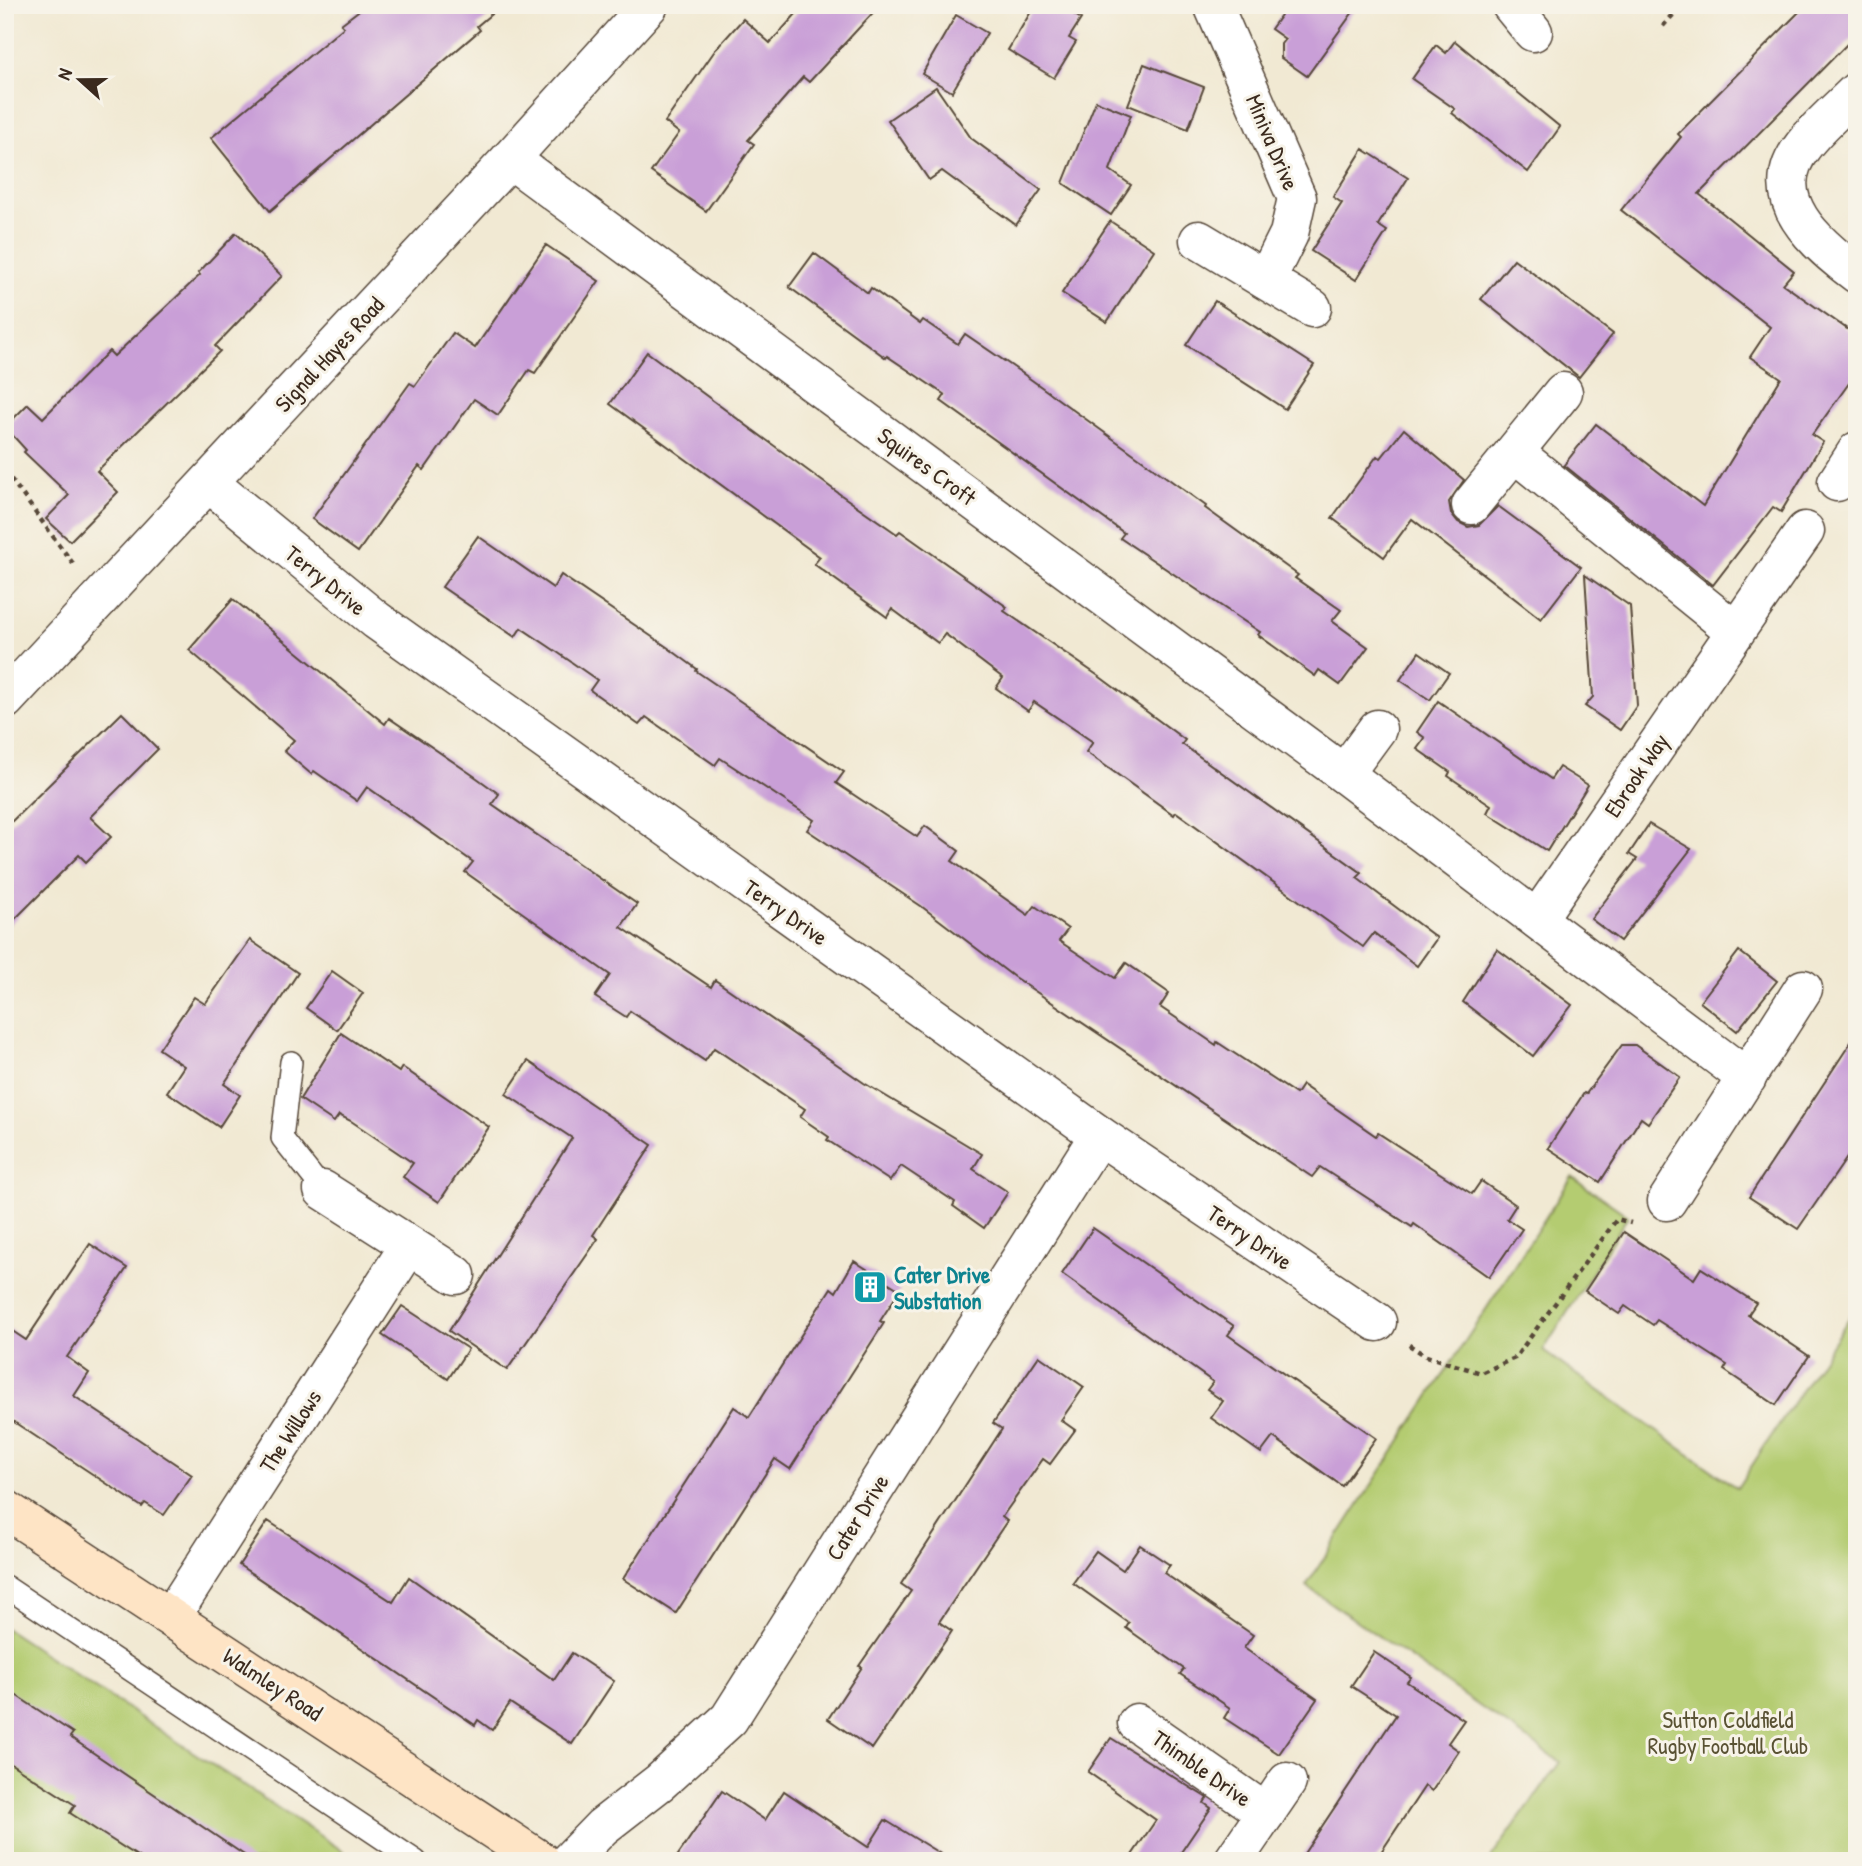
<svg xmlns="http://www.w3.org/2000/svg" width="1862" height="1866" font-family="'Patrick Hand',sans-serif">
<rect width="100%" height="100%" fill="#f7f3e8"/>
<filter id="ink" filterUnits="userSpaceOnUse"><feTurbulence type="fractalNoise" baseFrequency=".0143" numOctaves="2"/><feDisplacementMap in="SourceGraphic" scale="14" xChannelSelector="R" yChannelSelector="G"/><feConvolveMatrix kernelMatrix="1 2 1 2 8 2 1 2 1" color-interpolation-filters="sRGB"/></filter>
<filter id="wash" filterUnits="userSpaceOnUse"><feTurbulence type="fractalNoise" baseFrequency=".00686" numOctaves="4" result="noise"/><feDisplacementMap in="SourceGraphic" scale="28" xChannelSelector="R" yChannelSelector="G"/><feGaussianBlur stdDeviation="1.57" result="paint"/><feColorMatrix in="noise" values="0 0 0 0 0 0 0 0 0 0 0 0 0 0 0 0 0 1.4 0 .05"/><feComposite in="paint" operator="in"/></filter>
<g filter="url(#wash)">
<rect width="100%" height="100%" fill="#f1e9d3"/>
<g fill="#b4cc71" stroke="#787b48" stroke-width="2">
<path d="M1572,1177L1628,1216L1543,1351L1737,1488L1857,1306V1861H1489L1560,1762L1306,1586Z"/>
<path d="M5,1628L343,1851L344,1861H5Z"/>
</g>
<g id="blocks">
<g fill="#c99fd7">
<path d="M366,5H502L477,26L480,30L270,211L211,138L344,27L341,24Z"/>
<path d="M804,5H880L809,82L803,77L748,140L754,144L706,211L651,172L679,133L665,122L716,49L743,19L770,43Z"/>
<path d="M1035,5H1060L1081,19L1069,38L1076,42L1054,78L1008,50Z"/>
<path d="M1288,5H1358L1307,76L1281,58V44L1285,39L1271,29Z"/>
<path d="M1806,5H1857V34L1699,194L1794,271L1783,284L1857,336V372L1812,435L1823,442L1781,512L1773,507L1713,585L1564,465L1596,424L1703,506L1781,378L1750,357L1770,327L1621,210L1681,137L1678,134Z"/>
<path d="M956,15L987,33L952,92L922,74Z"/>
<path d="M1455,41L1560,127L1528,172L1452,113L1455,109L1412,79L1436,45L1446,53Z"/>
<path d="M1144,64L1204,87L1188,129L1128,105Z"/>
<path d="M936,87L971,138L1041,190L1016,225L942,171L929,180L888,120Z"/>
<path d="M1096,101L1131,115L1110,170L1131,185L1111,215L1063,183Z"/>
<path d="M1363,149L1408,178L1378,225L1387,231L1356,280L1311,251L1342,203L1333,197Z"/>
<path d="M1110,221L1154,250L1107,322L1062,293Z"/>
<path d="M236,233L282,276L215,346L220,351L97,471L118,492L70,541L46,519L69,495L24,452L26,450L5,427L28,404L43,418L109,351L114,356L200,275L198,273Z"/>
<path d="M546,245L599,281L535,373L529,370L498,415L474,399L424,470L419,466L358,552L312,519L410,383L415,386L453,333L475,348Z"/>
<path d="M814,253L868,293L871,288L920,324L923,320L958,344L965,334L1022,373L1206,506L1205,508L1298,575L1295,578L1341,610L1332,621L1368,647L1340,685L1319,670L1315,676L1258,635L1260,632L1120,538L1124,533L941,401L945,395L887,356L886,358L789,287Z"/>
<path d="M1514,259L1613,334L1579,377L1481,299Z"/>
<path d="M1215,301L1314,365L1285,409L1186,345Z"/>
<path d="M647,352L841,495L897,534L900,531L1007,607L1004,611L1100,677L1185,740L1182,744L1362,873L1357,878L1437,938L1417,966L1374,933L1363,947L1176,812L1174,815L1086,752L1093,742L1034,702L1028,711L996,688L1003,678L945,634L938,643L892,609L887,617L814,564L820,557L610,404Z"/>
<path d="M1404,429L1464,480L1449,502L1451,513L1458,522L1468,527L1479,525L1498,506L1581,567L1541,619L1412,519L1384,557L1332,518L1377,456L1381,458Z"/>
<path d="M478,536L553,588L561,575L667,647L697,669L696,671L844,772L836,783L917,837L925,826L959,851L952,861L1028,915L1035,906L1068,929L1059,941L1115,978L1126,963L1169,993L1160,1007L1216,1045L1217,1042L1296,1094L1302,1085L1376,1136L1378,1133L1472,1194L1481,1181L1516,1205L1507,1219L1522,1229L1489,1277L1414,1224L1412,1227L1320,1167L1312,1177L1014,977L921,906L807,830L814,820L720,758L715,765L646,717L639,725L590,690L597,680L557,652L521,628L515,637L442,587Z"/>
<path d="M1585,575L1630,606L1637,705L1620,730L1585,706L1593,697Z"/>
<path d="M233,599L385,724L389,718L477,778L499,794L492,804L637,904L621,927L711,987L715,980L864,1083L982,1154L973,1169L1008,1192L984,1228L953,1206L955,1202L901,1166L890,1181L827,1140L829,1137L800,1117L805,1109L714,1048L705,1061L630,1011L626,1017L595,997L610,975L465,872L473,862L367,787L357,801L314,771L311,774L284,751L294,740L189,650Z"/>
<path d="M1419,652L1449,673L1430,700L1400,680Z"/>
<path d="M1438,701L1551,779L1559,767L1588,785L1547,851L1487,813L1491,805L1448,776L1450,772L1417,749L1425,738L1417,732Z"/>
<path d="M122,713L158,749L90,817L111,837L86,862L79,855L5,929V828Z"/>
<path d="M1649,824L1691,849L1620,941L1591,919L1637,859L1629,854Z"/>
<path d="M250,940L298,973L224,1084L240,1095L219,1127L167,1092L184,1066L159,1049L194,997L205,1004Z"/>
<path d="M1497,949L1572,1005L1533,1056L1463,1002Z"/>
<path d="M1739,951L1777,981L1737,1031L1700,1002Z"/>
<path d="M332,971L363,993L337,1030L306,1008Z"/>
<path d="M341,1033L399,1072L402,1067L489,1127L439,1202L403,1177L413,1163L351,1121L339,1115L334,1122L300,1099Z"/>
<path d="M1857,1033V1143L1798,1229L1749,1197Z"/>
<path d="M1622,1045H1635L1680,1077L1648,1123L1641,1118L1600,1182L1548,1148L1584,1093L1586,1094Z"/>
<path d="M528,1061L652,1145L593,1235L598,1239L507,1370L449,1331L572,1138L506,1094Z"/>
<path d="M1093,1228L1234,1326L1228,1335L1376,1438L1342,1486L1273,1437L1261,1453L1211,1418L1223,1401L1207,1390L1213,1382L1062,1274Z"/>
<path d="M1624,1232L1694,1279L1701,1268L1756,1303L1748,1315L1809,1356L1776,1405L1724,1370L1727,1365L1657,1320L1653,1325L1625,1306L1619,1314L1585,1291Z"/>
<path d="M90,1244L127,1268L67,1357L89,1373L74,1396L192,1475L164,1515L145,1503L142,1507L5,1416V1326L26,1340Z"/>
<path d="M854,1261L900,1290L880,1321L884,1323L790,1469L775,1459L676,1613L623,1579L734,1407L749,1417L831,1288L836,1292Z"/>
<path d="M402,1306L468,1349L448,1379L382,1335Z"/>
<path d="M1039,1356L1084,1387L1061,1420L1075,1430L1050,1464L1043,1459L1002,1517L1007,1521L939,1622L952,1631L872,1749L828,1719L862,1667L859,1666L911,1591L901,1584L1002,1429L993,1423Z"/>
<path d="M268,1521L393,1602L409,1577L554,1680L572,1653L614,1681L572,1744L510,1703L492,1730L478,1720L475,1725L239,1565Z"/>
<path d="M1140,1545L1170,1565L1164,1573L1253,1635L1244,1648L1317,1699L1279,1754L1224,1718L1230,1708L1180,1674L1184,1669L1126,1628L1129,1623L1073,1583L1096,1551L1123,1570Z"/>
<path d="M1374,1652L1411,1677L1407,1682L1464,1720L1448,1743L1459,1751L1432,1791L1425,1786L1375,1861H1299L1396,1715L1351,1686Z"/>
<path d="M5,1688L73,1733L70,1737L253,1861H145L70,1813L75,1805L5,1760Z"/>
<path d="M1111,1738L1207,1798L1204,1803L1211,1808L1175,1861H1128L1156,1820L1088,1772Z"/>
<path d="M722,1791L765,1820L784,1791L868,1847L885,1820L952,1861H674Z"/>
</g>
</g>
</g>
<g filter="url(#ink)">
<use href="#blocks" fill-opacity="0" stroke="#564739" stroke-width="2"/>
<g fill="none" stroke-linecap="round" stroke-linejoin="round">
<g stroke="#564739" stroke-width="24">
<g id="lane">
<path d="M291,1062L282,1138L323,1190"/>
<path d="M5,1586L416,1861"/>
</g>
</g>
<g stroke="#564739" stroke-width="41">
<g id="street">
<path d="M1213,5L1297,198L1289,234L1266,280"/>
<path d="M1511,5L1533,32"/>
<path d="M1857,91C1839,109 1818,126 1803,146C1761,198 1818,245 1857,274"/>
<path d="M510,159L1344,774L1747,1078"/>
<path d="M1199,240L1312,308"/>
<path d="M1515,453L1734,630"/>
<path d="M1837,482L1857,451"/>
<path d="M209,483L376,620L1099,1135L1377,1322"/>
<path d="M1471,505L1563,392"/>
<path d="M5,700L510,159L649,5"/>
<path d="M1344,774L1377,729"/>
<path d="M1537,919L1805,531"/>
<path d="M323,1190L456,1275"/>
<path d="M1667,1201L1803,989"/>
<path d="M171,1617L409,1246"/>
<path d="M1137,1723L1266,1813"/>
<path d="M569,1861L602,1827L660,1782L729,1719L1099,1135"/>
<path d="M1233,1861L1287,1782"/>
</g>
</g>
<g stroke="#564739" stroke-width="41">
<path id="secondary" d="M5,1509L541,1861"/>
</g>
<g stroke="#564739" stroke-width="4.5" stroke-dasharray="5 5" stroke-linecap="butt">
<path d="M1663,26L1682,5"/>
<path d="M5,471L74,565"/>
<path d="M1409,1345L1426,1356L1481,1373L1515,1358L1617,1219L1631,1223"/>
</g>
<use href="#lane" stroke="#fff" stroke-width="21"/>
<use href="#street" stroke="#fff" stroke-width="38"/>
<use href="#secondary" stroke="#fee4c5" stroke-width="38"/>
</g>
</g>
<defs>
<g id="building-square" transform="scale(1.75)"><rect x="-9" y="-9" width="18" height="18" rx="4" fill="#0f9aa8" stroke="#f7f3e8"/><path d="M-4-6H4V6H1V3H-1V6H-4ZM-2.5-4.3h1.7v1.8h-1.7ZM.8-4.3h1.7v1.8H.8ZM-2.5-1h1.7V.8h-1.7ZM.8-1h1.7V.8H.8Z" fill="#fff"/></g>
</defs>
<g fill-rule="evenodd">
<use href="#building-square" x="870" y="1287"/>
</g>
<g text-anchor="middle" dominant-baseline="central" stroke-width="6" stroke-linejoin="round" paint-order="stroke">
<g font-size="23" fill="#3b2a1e" stroke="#f7f3e8">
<text transform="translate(1273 142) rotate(67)">Miniva Drive</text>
<text transform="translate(329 354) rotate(-47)">Signal Hayes Road</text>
<text transform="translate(927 466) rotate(36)">Squires Croft</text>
<text transform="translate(326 580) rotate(39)">Terry Drive</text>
<text transform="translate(1636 775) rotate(-56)">Ebrook Way</text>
<text transform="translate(786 912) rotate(35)">Terry Drive</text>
<text transform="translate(1250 1237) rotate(34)">Terry Drive</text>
<text transform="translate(290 1431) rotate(-57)">The Willows</text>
<text transform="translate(857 1517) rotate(-58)">Cater Drive</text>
<text transform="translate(273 1684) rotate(33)">Walmley Road</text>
<text transform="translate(1202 1768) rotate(35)">Thimble Drive</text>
</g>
<g font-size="23" font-weight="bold" fill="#0d838f" stroke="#f7f3e8" text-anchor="start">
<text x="894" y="1274">Cater Drive<tspan x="894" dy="26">Substation</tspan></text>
</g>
<g font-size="23" fill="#595233" stroke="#f7f3e8">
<text x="1728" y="1719">Sutton Coldfield<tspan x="1728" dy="26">Rugby Football Club</tspan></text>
</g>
</g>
<rect width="1862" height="1866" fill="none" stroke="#f7f3e8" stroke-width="28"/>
<g transform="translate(80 80) rotate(291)" stroke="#f7f3e8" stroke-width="5" paint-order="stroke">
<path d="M0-5L12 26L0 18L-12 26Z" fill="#3b2a1e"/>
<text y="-10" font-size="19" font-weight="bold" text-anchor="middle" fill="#3b2a1e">N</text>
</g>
</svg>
